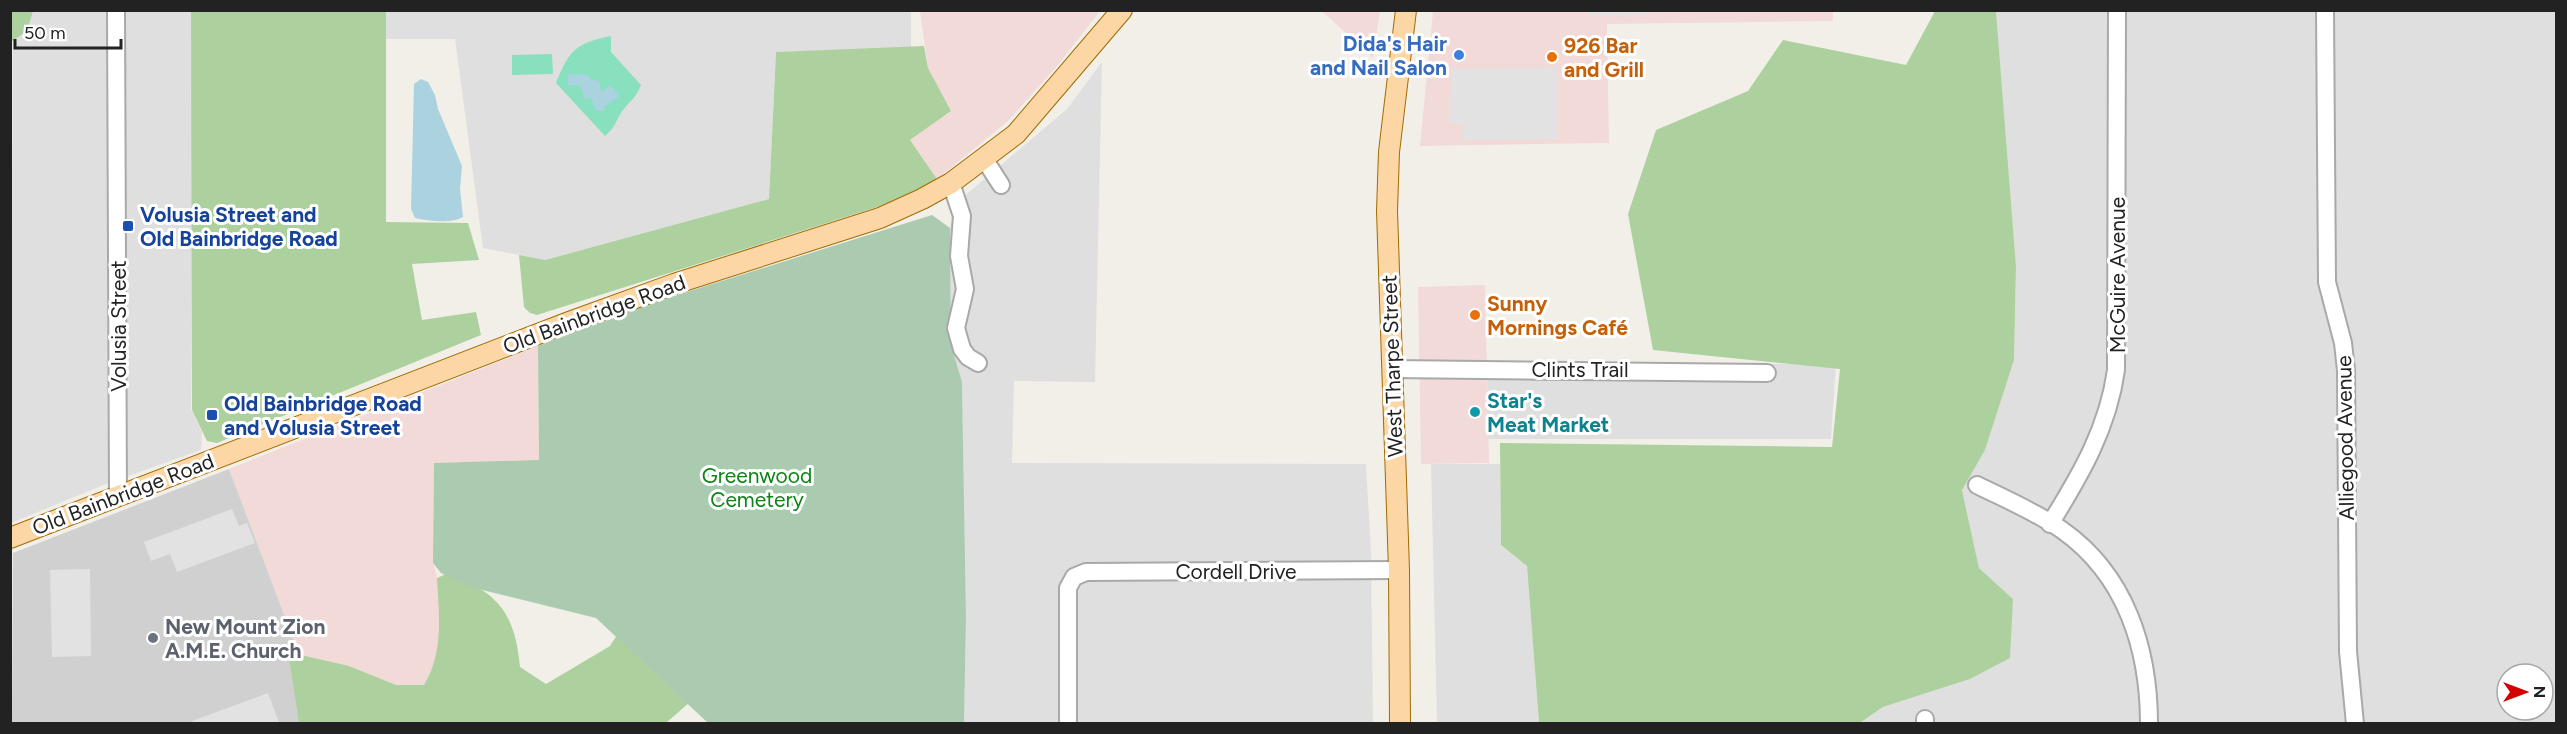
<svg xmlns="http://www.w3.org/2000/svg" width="2567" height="734" font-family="Figtree,sans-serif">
<rect width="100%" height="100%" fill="#f2efe9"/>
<g fill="#e0dfdf" fill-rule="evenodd">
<path d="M13,11H194L191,409L202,432L201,450L106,484L11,523Z"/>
<path d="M386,11H911V48L776,52L769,199L545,260L483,248L455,39H386Z"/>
<path d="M1996,11H2556V723L1860,724L1883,707L1970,679L2013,599L1979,568L1962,489L1985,450L2014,360L2016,266ZM2507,674H2543V710H2507Z"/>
<path d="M1102,62L1095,382L1014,381L1012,463L1366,464L1371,552L1373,723H964L966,617L962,383L951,345L950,228L955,204L1067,109Z"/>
<path d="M1487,362L1836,364L1831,439H1488Z"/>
<path d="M1431,464H1500L1501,545L1527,566L1539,723H1437Z"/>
</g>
<g fill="#f2dad9">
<path d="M920,11H1100L1058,65L1007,122L937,179L910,140L951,111L928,68Z"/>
<path d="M1322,11H1380L1373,58Z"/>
<path d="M1433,11H1833V21L1607,24L1609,143L1420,146Z"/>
<path d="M1485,285L1489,463L1421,464L1418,287Z"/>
<path d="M538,346L539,461L434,463L433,563L464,669L381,723H325L229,469Z"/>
</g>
<path fill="#d0d0d0" d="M229,469L325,723L12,724L13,553Z"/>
<g fill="#add19e">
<path d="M11,10L33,11L27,31L11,42Z"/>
<path d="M191,11H386V222L468,223L479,260L412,264L422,320L476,312L481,335L217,443L207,441L192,410Z"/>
<path d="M1935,11H1996L2016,266L2014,360L1985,450L1962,490L1979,568L2013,599L2010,658L1970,679L1883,707L1860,723H1539L1527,566L1501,545L1500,443L1832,447L1840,369L1653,350L1628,214L1656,130L1748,91L1783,40L1906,65Z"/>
<path d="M924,46L928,68L951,111L910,140L937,179C920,194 898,199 877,207L537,315L530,313L524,307L519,255L545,260L769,199L776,52Z"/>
<path d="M446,574C498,591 515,613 520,667L546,684L610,646L621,629L698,695L666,723H299L288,652L349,666L396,685H424C444,652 439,615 437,578Z"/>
</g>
<path fill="#aacbaf" d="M932,215L950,228L951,345L962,382L966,617L964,723H708L596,618L470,587L441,573L433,563L434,463L539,460L538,346L639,307Z"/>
<g fill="#88e0be">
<path d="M611,36V52L641,85C635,100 629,101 621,113C614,124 617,125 605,136L556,83C569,51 575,43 611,36Z"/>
<path d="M552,54L553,74L512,75V55Z"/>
</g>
<g fill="#e2e2e2">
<path d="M1587,11H1647L1649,14L1590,15Z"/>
<path d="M1558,68V139L1462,140L1463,124H1449L1452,69Z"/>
<path d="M232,509L239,526L247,523L255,543L177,572L170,554L151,561L144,542Z"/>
<path d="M90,569L91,656L52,657L50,570Z"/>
<path d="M268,693L279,723H193L192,721Z"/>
</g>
<g fill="#aad3df">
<path d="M568,74L587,75L592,80L599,81L602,92L610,85L620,96L605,106L604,111L595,110L591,97L584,99L581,86L568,85Z"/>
<path d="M421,79L428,82L435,95L438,109L462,166L460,189L463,217C451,224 429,221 415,218L411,209L414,84Z"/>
</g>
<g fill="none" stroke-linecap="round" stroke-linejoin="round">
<g stroke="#a9a9a9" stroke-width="20">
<g id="minor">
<path d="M116,10L118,497"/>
<path d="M2325,10L2327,282L2343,343L2346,370L2348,651L2355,724"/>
<path d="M985,160L1001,185"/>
<path d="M951,183L962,216L959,256L965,289L956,328L962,349L968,357L978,363"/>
<path d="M1392,369L1767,373"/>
<path d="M1977,485C2005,499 2036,512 2062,530C2126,575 2149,649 2149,724"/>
<path d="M2050,524C2081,474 2108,428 2116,370L2117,10"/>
<path d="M1068,724V588L1074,577L1086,572L1399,570"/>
<path d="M1925,724V719"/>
</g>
</g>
<g stroke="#a06b00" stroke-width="22">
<g id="major">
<path d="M10,538L569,322L674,284L880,218L922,199L951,183L1016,134L1122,10"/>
<path d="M1400,724L1399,570L1387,211L1389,152L1406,10"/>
</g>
</g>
<use href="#minor" stroke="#fff" stroke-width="16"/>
<use href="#major" stroke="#fcd6a4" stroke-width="20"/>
</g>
<circle fill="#3f7fe0" stroke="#fff" stroke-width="2" cx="1459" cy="55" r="6"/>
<g fill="#e8710a" stroke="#fff" stroke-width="2">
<circle cx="1552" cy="57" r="6"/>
<circle cx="1475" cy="315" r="6"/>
</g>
<g fill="#1a4fb4" stroke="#fff" stroke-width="2">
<rect x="122" y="220" width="12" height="12" rx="3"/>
<rect x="206" y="409" width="12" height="12" rx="3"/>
</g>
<circle fill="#0f9aa8" stroke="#fff" stroke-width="2" cx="1475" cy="412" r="6"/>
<circle fill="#6b7280" stroke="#fff" stroke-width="2" cx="153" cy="638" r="6"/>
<g text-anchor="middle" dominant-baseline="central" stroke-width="6" stroke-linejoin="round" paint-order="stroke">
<g font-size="21" font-weight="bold" fill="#366cbe" stroke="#fff" text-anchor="end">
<text x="1447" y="43">Dida's Hair<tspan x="1447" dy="24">and Nail Salon</tspan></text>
</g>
<g font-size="21" font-weight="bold" fill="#c56008" stroke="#fff" text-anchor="start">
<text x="1564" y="45">926 Bar<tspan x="1564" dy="24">and Grill</tspan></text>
<text x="1487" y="303">Sunny<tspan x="1487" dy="24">Mornings Café</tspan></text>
</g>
<g font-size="21" font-weight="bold" fill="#164399" stroke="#fff" text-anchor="start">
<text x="140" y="214">Volusia Street and<tspan x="140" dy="24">Old Bainbridge Road</tspan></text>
<text x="224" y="403">Old Bainbridge Road<tspan x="224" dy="24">and Volusia Street</tspan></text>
</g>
<g font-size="21" fill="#222" stroke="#fff">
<text transform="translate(2117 275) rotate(-90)">McGuire Avenue</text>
<text transform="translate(594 314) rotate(-20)">Old Bainbridge Road</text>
<text transform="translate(118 326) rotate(-90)">Volusia Street</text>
<text transform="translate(1392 366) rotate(-92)">West Tharpe Street</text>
<text x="1580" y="369">Clints Trail</text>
<text transform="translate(2345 438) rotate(-91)">Alliegood Avenue</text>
<text transform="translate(123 494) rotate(-21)">Old Bainbridge Road</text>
<text x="1236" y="571">Cordell Drive</text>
</g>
<g font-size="21" font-weight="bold" fill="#0d838f" stroke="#fff" text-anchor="start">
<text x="1487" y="400">Star's<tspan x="1487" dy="24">Meat Market</tspan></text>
</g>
<g font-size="21" fill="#0c8416" stroke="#fff">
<text x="757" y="475">Greenwood<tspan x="757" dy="24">Cemetery</tspan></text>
</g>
<g font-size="21" font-weight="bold" fill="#5b616d" stroke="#fff" text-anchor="start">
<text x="165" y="626">New Mount Zion<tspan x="165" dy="24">A.M.E. Church</tspan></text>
</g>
</g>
<rect width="2567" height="734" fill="none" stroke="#222222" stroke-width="24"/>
<g transform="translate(2525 692) rotate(90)"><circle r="28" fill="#ffffff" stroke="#a7a7a7" stroke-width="1.5"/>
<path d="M0-4.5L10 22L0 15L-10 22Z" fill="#d40000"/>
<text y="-9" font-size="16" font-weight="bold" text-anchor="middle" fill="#222222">N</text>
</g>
<path d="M15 39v9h106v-9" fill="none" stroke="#222222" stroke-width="3"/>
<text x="24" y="39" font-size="18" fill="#222222" stroke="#ffffff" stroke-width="4.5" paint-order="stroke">50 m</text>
</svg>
